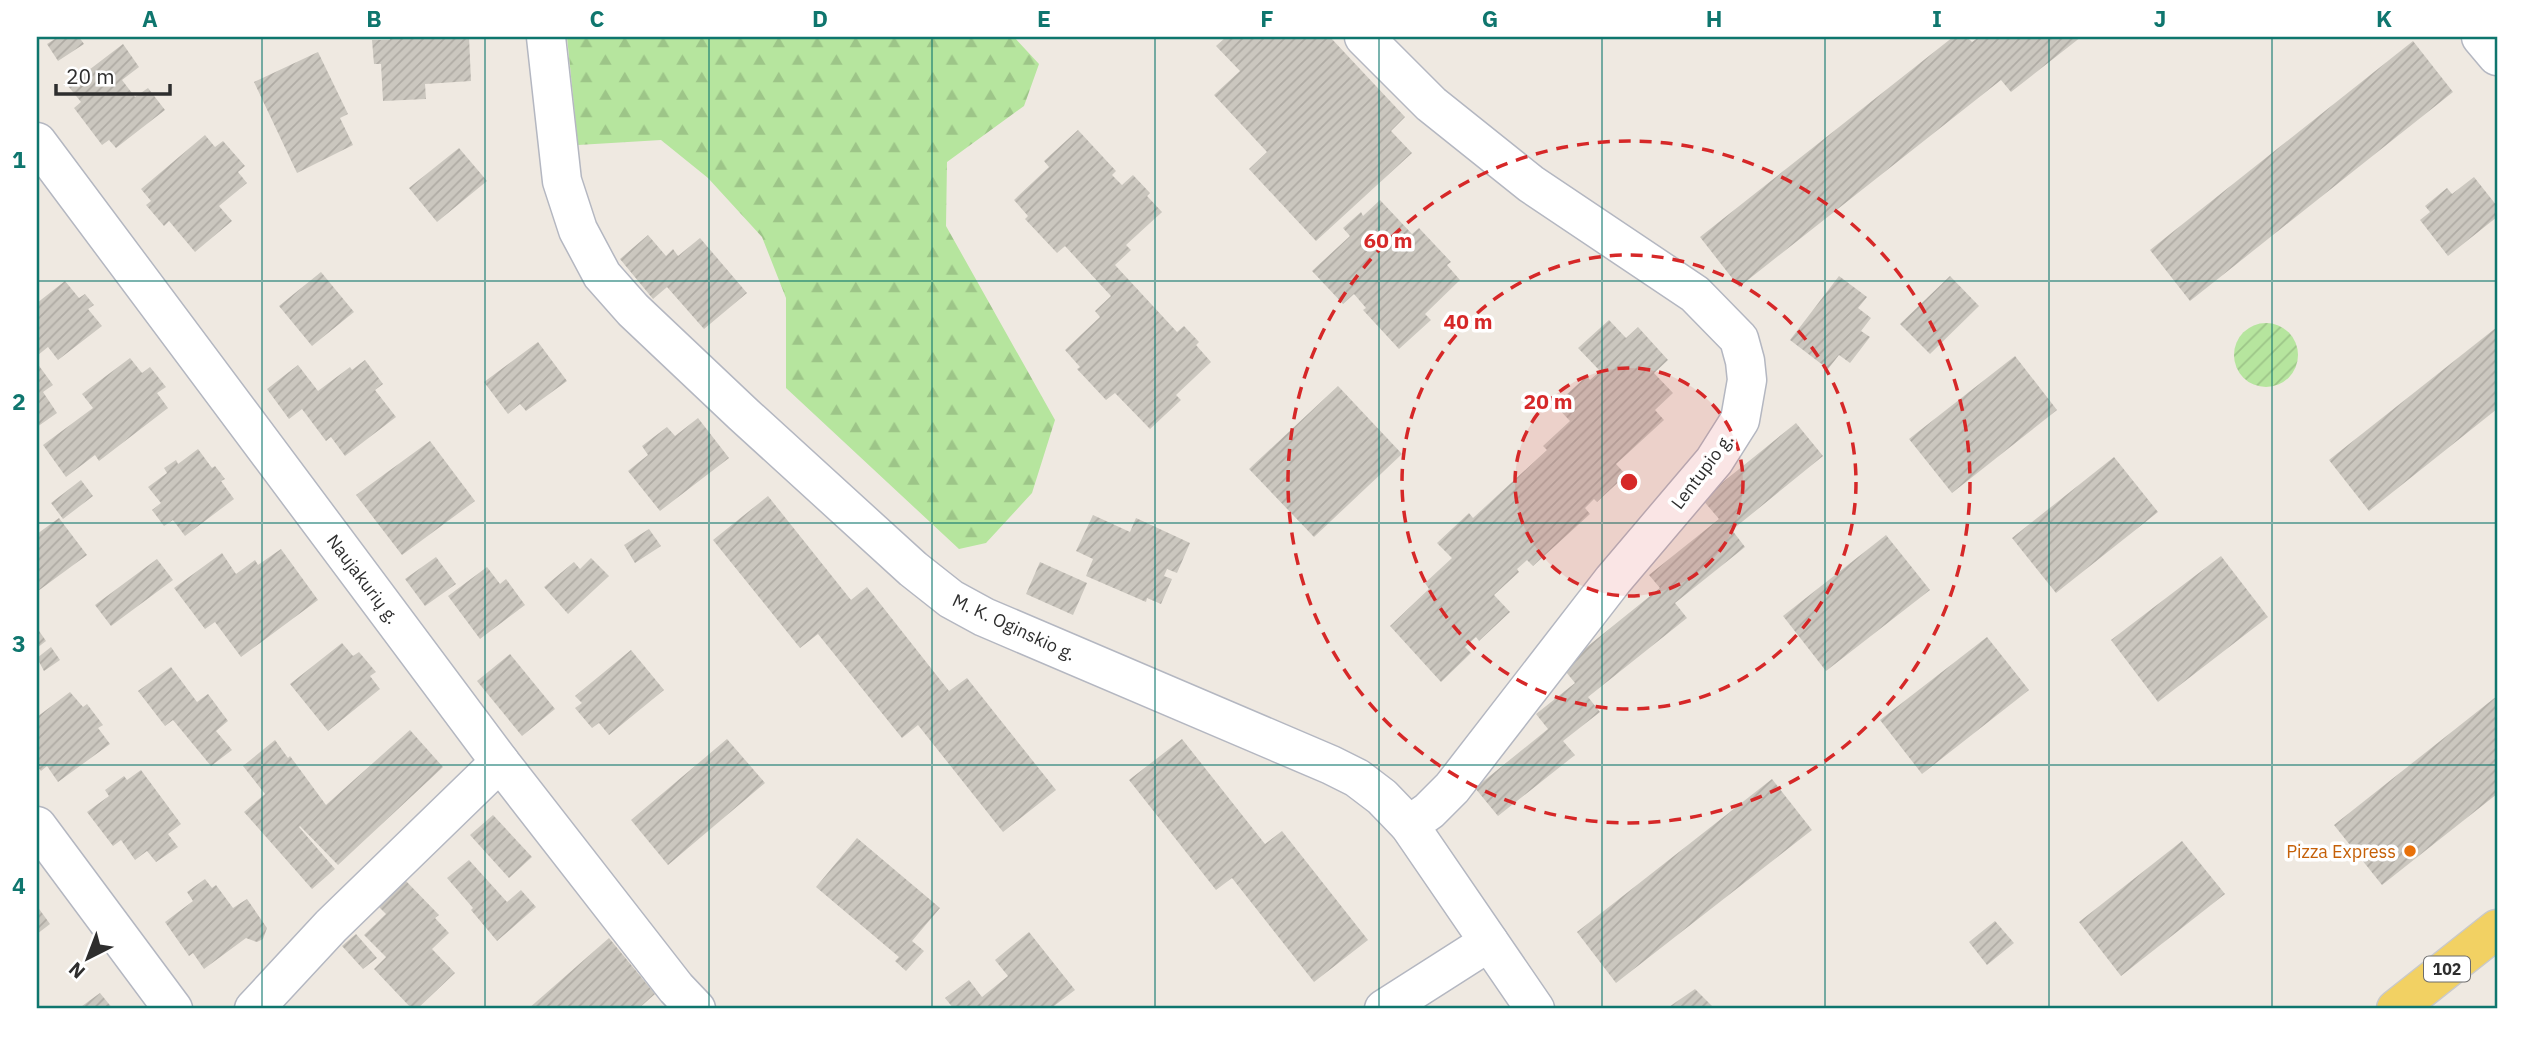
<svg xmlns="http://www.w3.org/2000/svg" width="2534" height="1046" font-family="'IBM Plex Sans',sans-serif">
<defs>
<pattern id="forest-firs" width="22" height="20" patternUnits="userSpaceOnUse" patternTransform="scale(1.75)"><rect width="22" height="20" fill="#b6e59e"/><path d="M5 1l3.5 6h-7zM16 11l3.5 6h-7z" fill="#9dc588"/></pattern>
<pattern id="garden-furrows" width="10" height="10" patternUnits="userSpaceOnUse" patternTransform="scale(1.75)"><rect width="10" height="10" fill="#b6e59e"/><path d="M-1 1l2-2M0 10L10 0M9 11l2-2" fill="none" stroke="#9dc588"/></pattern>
<pattern id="building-hatch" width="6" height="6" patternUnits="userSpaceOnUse" patternTransform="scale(1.75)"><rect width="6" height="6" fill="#cbc7bf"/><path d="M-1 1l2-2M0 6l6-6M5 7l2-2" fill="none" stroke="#afaba4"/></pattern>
</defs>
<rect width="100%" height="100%" fill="#efe9e1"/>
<path fill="url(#forest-firs)" d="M567,37H1014L1039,64L1024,106L947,162L946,226L1055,420L1032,493L986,543L959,549L786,388V298L762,237L708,178L661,140L578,145Z"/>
<circle fill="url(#garden-furrows)" cx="2266" cy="355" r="32"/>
<g fill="url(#building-hatch)">
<path d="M58,37H79L84,44L58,61L47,44Z"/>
<path d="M389,37H469L471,81L425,84L426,99L383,101L381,64H374L372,40H390Z"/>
<path d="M1226,37H1330L1405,117L1391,131L1412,153L1316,241L1249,169L1267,152L1214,95L1240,71L1216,46Z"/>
<path d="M1953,37H1967L1972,42L1979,37H2081L2011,92L2001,80L1739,287L1700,237Z"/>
<path d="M2413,41L2453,92L2190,301L2150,250Z"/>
<path d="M123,44L139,67L122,80L135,97L148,88L165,110L116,148L109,140L102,145L74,108L81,102L68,86Z"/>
<path d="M318,52L348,114L340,118L353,145L297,173L254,82Z"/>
<path d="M1078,130L1116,171L1112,175L1122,185L1133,175L1150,193L1147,196L1162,212L1126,245L1131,250L1115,265L1177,332L1184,326L1199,342L1196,345L1211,362L1176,395L1181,400L1150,429L1115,393L1106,400L1077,369L1080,367L1065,350L1100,317L1095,311L1111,296L1065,246L1057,253L1025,219L1028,216L1014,200L1049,167L1044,161Z"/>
<path d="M205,135L215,147L223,141L245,166L238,172L247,183L219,206L232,221L195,252L169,221L164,226L146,205L151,201L141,189Z"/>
<path d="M459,148L487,181L437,222L409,188Z"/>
<path d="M2474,177L2497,206V217L2448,256L2420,220L2430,212L2425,206L2447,188L2452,194Z"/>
<path d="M1380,200L1412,234L1419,228L1451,262L1447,265L1460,280L1425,314L1431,320L1399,349L1363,310L1366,308L1354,294L1343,304L1312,271L1350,236L1343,228L1361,212L1363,216Z"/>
<path d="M648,235L666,256L673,249L678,256L700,238L747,293L704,329L667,287L653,299L620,259Z"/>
<path d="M321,272L354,312L312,346L279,306Z"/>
<path d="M1839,276L1867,297L1858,308L1871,318L1861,331L1870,337L1850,363L1839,355L1828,369L1790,340Z"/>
<path d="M1950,276L1979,306L1930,354L1900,324Z"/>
<path d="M65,281L79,298L85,294L94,305L88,309L102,326L58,360L48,347L38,355L37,353V303Z"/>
<path d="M1609,320L1626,338L1638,327L1668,360L1654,373L1673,393L1655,410L1664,420L1616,464L1626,475L1597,502L1594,499L1585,508L1590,514L1533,566L1527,560L1517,569L1519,572L1494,595L1510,612L1479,641L1476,637L1465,647L1471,653L1441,682L1390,626L1429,589L1425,583L1452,558L1437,543L1469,513L1473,518L1547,450L1543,446L1570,421L1555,405L1587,376L1590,380L1600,371L1578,348Z"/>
<path d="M2497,327V409L2369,511L2329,460Z"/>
<path d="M538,342L567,381L526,411L520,404L508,414L484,382Z"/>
<path d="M2015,356L2057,410L1952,493L1909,439Z"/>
<path d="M130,358L142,373L150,367L166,387L157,393L168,408L99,461L95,455L66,477L43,445L93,408L82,394Z"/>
<path d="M365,360L383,384L375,390L396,417L345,456L331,437L326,441L302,409L289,419L267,389L298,365L318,391L350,367L352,370Z"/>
<path d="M37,363L53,385L43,392L57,413L37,427Z"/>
<path d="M1338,386L1402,454L1314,537L1249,469Z"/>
<path d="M698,418L729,458L660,511L628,471L648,455L642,446L667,427L675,436Z"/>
<path d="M1796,423L1823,456L1732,530L1745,547L1675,603L1687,618L1588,697L1600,712L1563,741L1575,755L1498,816L1475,788L1548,729L1536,714L1575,683L1562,667L1660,588L1649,575L1719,519L1702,499Z"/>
<path d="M430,441L475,501L402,555L356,495Z"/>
<path d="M198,449L212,468L215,466L225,479L221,481L234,499L185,536L173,520L164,526L152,510L161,503L148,487L167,473L164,468L176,460L178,464Z"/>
<path d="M2114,457L2158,512L2056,593L2012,538Z"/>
<path d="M81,480L93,496L63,519L51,503Z"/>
<path d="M768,496L851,600L867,587L949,691L967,678L1056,790L1003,832L918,725L902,738L818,634L800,648L713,540Z"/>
<path d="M1093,515L1130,532L1136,518L1190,543L1177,573L1167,569L1164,576L1172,579L1161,604L1147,598L1146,602L1086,576L1093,559L1076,551Z"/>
<path d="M59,518L87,555L38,591L37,534Z"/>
<path d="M649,529L661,546L635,563L624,545Z"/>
<path d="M1886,535L1930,590L1826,671L1783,616Z"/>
<path d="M281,549L318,600L241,657L215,622L205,629L174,588L222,553L236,574L255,560L258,565Z"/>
<path d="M2221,556L2268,617L2158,702L2111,640Z"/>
<path d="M436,557L456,584L425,606L405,579Z"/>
<path d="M591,558L609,576L568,614L544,587L574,562L580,569Z"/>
<path d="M157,559L173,580L111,626L95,605Z"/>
<path d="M1040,562L1087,583L1073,615L1026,594Z"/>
<path d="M487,567L500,584L506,579L525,605L480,639L448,596Z"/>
<path d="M37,628L46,641L37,648Z"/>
<path d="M1987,637L2029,690L1922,774L1880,720Z"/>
<path d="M342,643L353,656L359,652L376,672L370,676L380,689L328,731L290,684Z"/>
<path d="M51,647L60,660L44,671L37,658Z"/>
<path d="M631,650L664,690L609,735L599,723L592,728L575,708L582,703L575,696Z"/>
<path d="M510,654L555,709L522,736L477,681Z"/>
<path d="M171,667L197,702L208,694L228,721L216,731L232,750L211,766L173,720L165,726L138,691Z"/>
<path d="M70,692L83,707L87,704L103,725L98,728L110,744L58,782L47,766L41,771L37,766V717Z"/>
<path d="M2497,696V794L2382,885L2334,825Z"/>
<path d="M410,730L443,767L338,865L300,826L299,827L335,869L312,889L244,812L265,794L243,766L275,740L288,758L290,756L326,805Z"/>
<path d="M727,739L765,783L668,865L631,820Z"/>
<path d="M1182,739L1265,844L1282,831L1368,940L1314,982L1232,878L1216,890L1129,780Z"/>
<path d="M141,770L181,824L168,834L178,847L156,862L147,851L135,860L121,840L113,846L87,812L109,796L105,790L124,776L127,780Z"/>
<path d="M1772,779L1812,830L1616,983L1577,932Z"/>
<path d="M493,815L532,857L509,878L470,835Z"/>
<path d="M857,838L940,908L912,941L924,951L906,971L895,961L899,957L816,887Z"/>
<path d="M2182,841L2225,894L2121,976L2079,922Z"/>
<path d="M469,860L507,902L521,890L536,907L497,941L471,910L473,908L447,878Z"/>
<path d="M205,879L212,888L216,885L233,908L247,899L267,928L263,939L257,942L246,938L204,969L193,953L189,956L165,922L193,901L187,892Z"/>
<path d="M405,880L439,915L435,918L449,933L432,949L455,973L417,1009H412L374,969L386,957L364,935L386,914L378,906Z"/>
<path d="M37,906L50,924L37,934Z"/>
<path d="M1995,921L2014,943L1987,965L1969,942Z"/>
<path d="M1029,932L1075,990L1050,1009H954L945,998L969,980L982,997L1008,976L995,960Z"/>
<path d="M356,934L377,958L363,969L342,946Z"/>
<path d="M609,938L655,994L638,1009H528Z"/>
<path d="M1695,989L1715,1009H1666Z"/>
<path d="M100,993L113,1009H78Z"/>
</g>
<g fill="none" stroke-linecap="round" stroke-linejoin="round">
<g stroke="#b4b7c1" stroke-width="41">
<g id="minor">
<path d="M546,37L562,181L578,230L602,275L633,310L743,414L913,569L951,599L984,617L1331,765L1357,778L1382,797L1409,825L1535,1009"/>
<path d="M1364,37L1431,104L1531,184L1695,294L1739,339L1745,361L1747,380L1740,420L1714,461L1613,580L1452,788L1429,811L1409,825"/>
<path d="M2481,37L2497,56"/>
<path d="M37,142L500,762L676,988L696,1009"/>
<path d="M37,826L173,1009"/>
<path d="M254,1009L331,926L500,762"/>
<path d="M1384,1009L1489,942"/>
</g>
</g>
<g stroke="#c9c9c9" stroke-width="41">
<path id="primary" d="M2396,1009L2497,929"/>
</g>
<use href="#minor" stroke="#fff" stroke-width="38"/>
<use href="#primary" stroke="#f2d163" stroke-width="38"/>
</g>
<path fill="none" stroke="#0f766e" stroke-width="2" stroke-opacity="0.55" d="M262,37V1009M485,37V1009M709,37V1009M932,37V1009M1155,37V1009M1379,37V1009M1602,37V1009M1825,37V1009M2049,37V1009M2272,37V1009M37,281H2497M37,523H2497M37,765H2497"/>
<circle cx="1629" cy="482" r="114" fill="#d62828" fill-opacity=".12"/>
<g fill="none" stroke="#d62828" stroke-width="3.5" stroke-dasharray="12 9">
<circle cx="1629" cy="482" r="114"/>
<circle cx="1629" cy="482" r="227"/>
<circle cx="1629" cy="482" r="341"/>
</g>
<circle fill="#e8710a" stroke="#fff" stroke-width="2.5" cx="2410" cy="851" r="7"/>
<g text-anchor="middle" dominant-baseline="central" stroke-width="7" stroke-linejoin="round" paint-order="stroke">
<rect fill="#fff" stroke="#6d6d6d" stroke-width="2" x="2424" y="956.5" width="46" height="25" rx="5"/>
<g font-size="16" font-weight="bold" fill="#2e2e2e">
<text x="2447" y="969">102</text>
</g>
<g font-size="18" fill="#2e2e2e" stroke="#fff">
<text transform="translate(1702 471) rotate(-53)">Lentupio g.</text>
<text transform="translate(363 579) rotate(53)">Naujakurių g.</text>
<text transform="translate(1014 627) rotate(25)">M. K. Oginskio g.</text>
</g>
<g font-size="18" fill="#c56008" stroke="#fff" text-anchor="end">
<text x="2396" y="851">Pizza Express</text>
</g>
</g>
<circle cx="1629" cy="482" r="10" fill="#d62828" stroke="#fff" stroke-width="3.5"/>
<g font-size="21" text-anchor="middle" font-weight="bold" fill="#d62828" stroke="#fff" stroke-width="7" stroke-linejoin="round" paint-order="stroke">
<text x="1388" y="248">60 m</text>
<text x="1468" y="329">40 m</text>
<text x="1548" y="409">20 m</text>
</g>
<rect width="2534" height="1046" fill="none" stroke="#ffffff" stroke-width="77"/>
<g transform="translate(88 958) rotate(222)" stroke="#ffffff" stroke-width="5" paint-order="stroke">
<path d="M0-5L12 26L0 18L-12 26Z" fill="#2e2e2e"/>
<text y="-10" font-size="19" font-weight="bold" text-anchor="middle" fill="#2e2e2e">N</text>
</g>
<path d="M56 84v10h114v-10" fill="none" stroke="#2e2e2e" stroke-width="3.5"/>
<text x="66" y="84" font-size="21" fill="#2e2e2e" stroke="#ffffff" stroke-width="5" paint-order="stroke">20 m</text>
<rect x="38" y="38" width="2458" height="969" fill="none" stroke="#0f766e" stroke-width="2.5"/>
<g font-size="23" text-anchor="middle" font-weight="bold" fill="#0f766e">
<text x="150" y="27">A</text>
<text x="374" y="27">B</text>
<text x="597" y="27">C</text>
<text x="820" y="27">D</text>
<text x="1044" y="27">E</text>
<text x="1267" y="27">F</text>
<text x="1490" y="27">G</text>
<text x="1714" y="27">H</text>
<text x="1937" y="27">I</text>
<text x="2160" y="27">J</text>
<text x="2384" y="27">K</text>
<text x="19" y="168">1</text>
<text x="19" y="410">2</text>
<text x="19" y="652">3</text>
<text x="19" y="894">4</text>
</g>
</svg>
